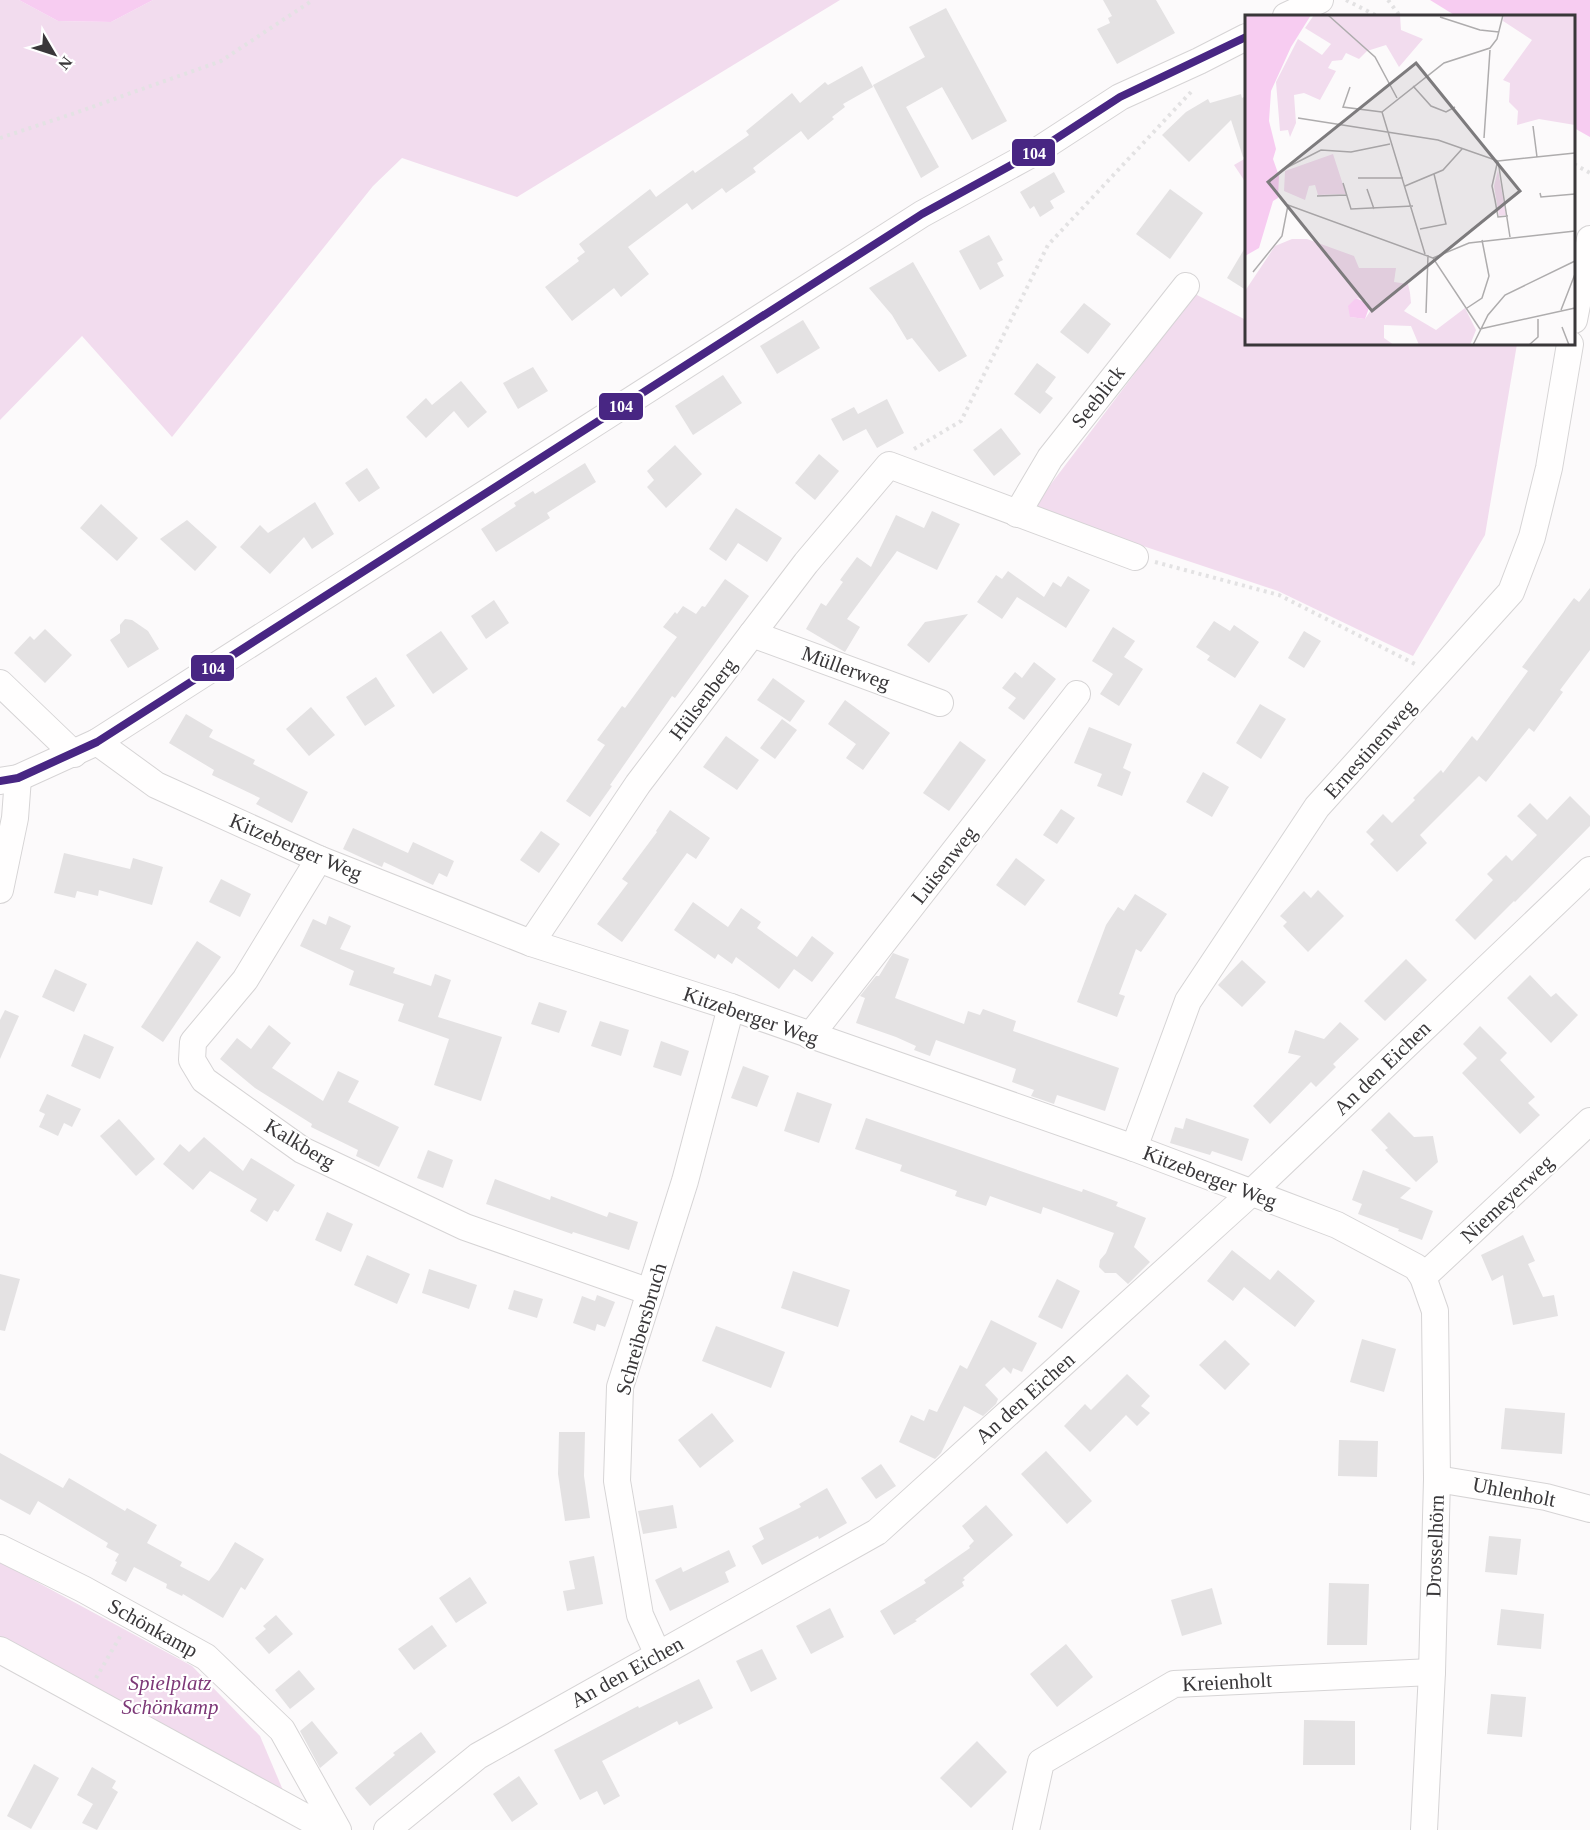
<svg xmlns="http://www.w3.org/2000/svg" width="1590" height="1830" font-family="'Times New Roman',serif">
<rect width="100%" height="100%" fill="#fcfafb"/>
<g fill="#f2dcee">
<path d="M0,0H19L58,21L111,22L153,0H840L517,197L402,158L373,186L172,437L82,336L0,420Z"/>
<path d="M1246,158V183L1234,165Z"/>
<path d="M1195,294L1246,320V344H1517L1485,535L1413,656L1278,591L1032,509Z"/>
<path d="M0,1562L192,1666L260,1736L288,1802L0,1638Z"/>
</g>
<g fill="#f7ccf1">
<path d="M19,0H153L111,22L58,21Z"/>
<path d="M1430,0H1590V137L1574,128V16H1456Z"/>
</g>
<g fill="#e4e2e3">
<path d="M1103,0H1156L1175,33L1117,64L1097,29L1110,23L1108,18L1112,16Z"/>
<path d="M946,8L1007,121L972,140L942,87L906,107L939,167L921,178L873,85L925,57L909,27Z"/>
<path d="M862,66L873,87L843,104L845,107L832,117L834,119L808,140L801,131L753,168L756,172L726,193L722,188L692,210L687,203L628,247L649,274L621,297L614,288L572,321L545,287L579,261L577,258L585,252L579,244L650,189L656,197L693,170L695,173L749,135L746,131L792,93L800,103L825,82L828,85Z"/>
<path d="M1241,94L1242,98L1246,96V156L1243,157L1231,120L1189,162L1162,135L1186,112L1208,99L1210,103Z"/>
<path d="M1054,172L1065,192L1050,201L1054,208L1040,217L1034,206L1030,209L1020,192Z"/>
<path d="M1170,189L1203,213L1170,259L1136,234Z"/>
<path d="M989,235L1003,260L997,263L1004,276L980,290L959,251Z"/>
<path d="M1246,246V290L1227,278Z"/>
<path d="M913,262L967,356L939,372L912,338L907,340L892,315L869,288Z"/>
<path d="M1084,303L1111,324L1088,354L1060,332Z"/>
<path d="M803,320L820,348L777,374L760,346Z"/>
<path d="M1037,363L1056,377L1045,392L1053,398L1040,414L1014,394Z"/>
<path d="M533,367L548,391L518,409L503,383Z"/>
<path d="M723,375L742,403L693,435L675,406Z"/>
<path d="M461,381L487,412L468,428L454,411L426,438L406,417L426,398L432,405Z"/>
<path d="M887,399L904,433L877,448L866,429L843,441L831,419L854,407L858,414Z"/>
<path d="M1001,428L1021,454L994,476L973,450Z"/>
<path d="M675,445L702,474L666,508L647,487L654,480L647,471Z"/>
<path d="M819,454L839,471L815,500L795,483Z"/>
<path d="M585,463L596,482L547,513L550,518L496,552L481,529L516,506L514,503L533,491L535,494Z"/>
<path d="M367,468L380,488L359,502L345,483Z"/>
<path d="M315,502L334,534L312,549L304,537L270,574L240,547L260,525L268,533Z"/>
<path d="M101,504L138,538L117,561L80,528Z"/>
<path d="M736,508L782,538L767,562L738,543L726,561L709,549Z"/>
<path d="M932,511L960,524L937,570L897,551L847,619L860,627L845,652L806,629L821,603L826,606L843,582L840,580L857,557L871,567L896,515L924,528Z"/>
<path d="M187,520L217,547L195,571L160,539Z"/>
<path d="M1008,571L1044,597L1053,582L1061,587L1068,576L1090,590L1066,628L1017,597L1002,619L977,602L996,575L1002,579Z"/>
<path d="M725,579L749,596L675,698L672,696L610,785L612,786L590,817L566,801L605,745L597,740L622,706L625,708L677,637L663,627L675,612L677,614L683,606L696,614L702,606L705,607Z"/>
<path d="M1590,588V650L1560,690L1563,692L1534,732L1529,728L1486,782L1479,776L1420,835L1427,843L1397,872L1370,844L1374,840L1366,832L1383,814L1392,823L1415,800L1413,798L1441,770L1443,773L1472,736L1477,741L1528,671L1522,667L1574,598L1579,602Z"/>
<path d="M494,600L509,623L486,639L471,616Z"/>
<path d="M968,614L929,663L907,645L925,622Z"/>
<path d="M125,619L132,620L148,631L159,649L128,668L110,640L120,633V625Z"/>
<path d="M1214,621L1230,631L1234,625L1259,642L1235,678L1207,660L1210,656L1196,647Z"/>
<path d="M1113,627L1135,641L1124,657L1143,669L1119,706L1100,694L1113,674L1092,661Z"/>
<path d="M45,629L72,655L45,683L14,653L30,636L34,640Z"/>
<path d="M441,631L468,669L433,694L406,655Z"/>
<path d="M1304,631L1321,641L1304,668L1288,658Z"/>
<path d="M1034,662L1056,679L1024,720L1008,708L1016,698L1002,688L1015,672L1022,678Z"/>
<path d="M376,677L395,706L365,726L346,697Z"/>
<path d="M773,678L805,701L790,722L757,700Z"/>
<path d="M845,700L890,733L863,770L846,758L856,744L828,724Z"/>
<path d="M1260,704L1286,719L1261,759L1236,743Z"/>
<path d="M311,707L335,735L309,756L286,729Z"/>
<path d="M186,714L213,730L209,737L255,760L253,764L308,792L292,823L256,804L260,798L212,775L214,770L169,743Z"/>
<path d="M782,719L797,730L775,759L760,748Z"/>
<path d="M1089,727L1132,744L1123,768L1131,772L1122,796L1097,786L1102,774L1074,763Z"/>
<path d="M726,736L759,760L737,790L703,767Z"/>
<path d="M960,741L986,760L949,811L923,793Z"/>
<path d="M1203,772L1229,787L1212,817L1186,802Z"/>
<path d="M1570,796L1590,816V826L1515,902L1514,901L1475,940L1455,920L1493,880L1487,874L1506,855L1512,861L1537,835L1517,816L1530,803L1547,820Z"/>
<path d="M1061,809L1075,818L1057,844L1043,835Z"/>
<path d="M670,810L710,838L696,859L687,853L622,942L597,924L628,883L622,879L657,832L656,831Z"/>
<path d="M353,828L408,853L413,842L454,861L447,877L439,873L433,885L384,862L382,867L343,849Z"/>
<path d="M541,831L560,844L539,873L520,860Z"/>
<path d="M64,853L130,869L133,858L163,867L152,905L99,890L98,896L77,891L75,898L54,893Z"/>
<path d="M1016,858L1045,880L1025,906L996,885Z"/>
<path d="M221,879L251,894L240,917L209,902Z"/>
<path d="M1318,890L1344,916L1308,952L1283,926L1287,922L1280,916L1304,891L1311,898Z"/>
<path d="M1135,894L1167,914L1141,952L1136,949L1119,994L1125,996L1117,1017L1077,1002L1106,925L1118,907L1124,911Z"/>
<path d="M693,902L728,927L741,908L761,922L757,928L797,957L812,936L834,953L812,982L794,969L779,989L736,957L732,964L718,954L715,959L674,930Z"/>
<path d="M329,916L351,926L340,949L395,968L393,973L431,986L435,974L451,980L438,1017L502,1037L481,1101L434,1085L449,1039L398,1021L404,1004L349,985L354,971L300,946L313,919L326,925Z"/>
<path d="M197,941L221,957L163,1042L141,1027Z"/>
<path d="M893,953L909,959L895,998L964,1024L968,1011L980,1015L983,1009L1016,1021L1013,1031L1119,1068L1105,1111L1057,1095L1054,1104L1031,1096L1034,1090L1012,1082L1016,1069L936,1040L930,1056L914,1050L916,1046L896,1037L856,1023L865,998L860,996L876,976H879Z"/>
<path d="M1406,959L1427,980L1385,1021L1364,1001Z"/>
<path d="M1242,960L1266,982L1242,1007L1218,985Z"/>
<path d="M55,969L87,984L74,1012L42,997Z"/>
<path d="M1530,975L1551,997L1556,993L1578,1015L1551,1043L1507,998Z"/>
<path d="M539,1002L567,1011L559,1033L531,1024Z"/>
<path d="M5,1010L19,1016L0,1059V1020Z"/>
<path d="M600,1021L629,1030L621,1056L591,1046Z"/>
<path d="M1340,1022L1359,1039L1333,1064L1336,1067L1316,1087L1311,1082L1270,1124L1253,1106L1301,1056L1288,1053L1295,1030L1324,1039Z"/>
<path d="M269,1025L291,1043L272,1068L323,1101L338,1071L359,1081L348,1102L399,1127L379,1167L356,1156L358,1150L311,1127L312,1124L255,1088L220,1059L237,1038L251,1049Z"/>
<path d="M1480,1026L1507,1053L1500,1060L1535,1097L1528,1103L1540,1115L1520,1134L1462,1073L1477,1058L1463,1044Z"/>
<path d="M84,1034L114,1047L100,1079L71,1066Z"/>
<path d="M661,1041L689,1051L681,1076L653,1067Z"/>
<path d="M743,1066L769,1076L757,1107L731,1098Z"/>
<path d="M797,1092L832,1104L819,1143L784,1131Z"/>
<path d="M47,1094L81,1109L72,1127L64,1123L58,1136L39,1127L45,1114L39,1111Z"/>
<path d="M1389,1112L1414,1137L1433,1136L1438,1162L1416,1182L1385,1150L1388,1148L1371,1130Z"/>
<path d="M866,1118L1082,1192L1083,1189L1118,1202L1116,1206L1146,1218L1134,1247L1150,1262L1128,1284L1116,1273H1105L1099,1267L1100,1260L1106,1253L1114,1233L1043,1207L1041,1214L990,1196L986,1206L955,1196L957,1191L900,1171L902,1165L855,1149Z"/>
<path d="M1186,1118L1249,1139L1242,1161L1212,1151L1210,1155L1170,1143L1175,1127L1183,1129Z"/>
<path d="M119,1119L155,1159L136,1176L100,1136Z"/>
<path d="M204,1137L243,1171L251,1158L295,1185L278,1212L274,1210L267,1222L250,1211L257,1199L210,1171L193,1190L163,1164L180,1144L189,1152Z"/>
<path d="M428,1150L453,1160L443,1188L417,1178Z"/>
<path d="M1363,1170L1411,1188L1400,1198L1433,1211L1422,1240L1398,1231L1399,1229L1358,1214L1362,1204L1352,1200Z"/>
<path d="M495,1179L550,1200L551,1196L607,1217L609,1212L638,1222L629,1250L573,1232L572,1234L486,1204Z"/>
<path d="M327,1212L353,1224L341,1252L315,1240Z"/>
<path d="M1523,1235L1535,1261L1528,1264L1543,1297L1554,1295L1558,1316L1513,1325L1503,1275L1492,1281L1481,1255Z"/>
<path d="M1232,1250L1270,1280L1278,1270L1315,1301L1295,1327L1244,1287L1233,1301L1207,1281Z"/>
<path d="M367,1255L410,1274L397,1304L354,1285Z"/>
<path d="M429,1269L477,1285L469,1309L422,1293Z"/>
<path d="M793,1271L850,1290L838,1327L781,1308Z"/>
<path d="M0,1274L20,1279L5,1331L0,1330Z"/>
<path d="M1057,1279L1080,1291L1062,1329L1038,1317Z"/>
<path d="M514,1290L543,1299L537,1318L508,1309Z"/>
<path d="M597,1295L615,1302L605,1327L597,1324L595,1331L573,1323L582,1296L595,1301Z"/>
<path d="M991,1320L1037,1343L1022,1372L1013,1368L1011,1374L1004,1367L985,1385L998,1399L996,1404L983,1416L964,1406L941,1453L935,1459L899,1442L911,1415L924,1421L929,1409L937,1412L960,1365L967,1369Z"/>
<path d="M716,1326L785,1352L771,1388L702,1361Z"/>
<path d="M1362,1339L1396,1349L1384,1392L1350,1382Z"/>
<path d="M1225,1340L1250,1364L1225,1390L1199,1365Z"/>
<path d="M1127,1374L1150,1396L1141,1406L1150,1413L1137,1426L1126,1415L1090,1452L1064,1426L1085,1404L1091,1410Z"/>
<path d="M1505,1408L1565,1413L1562,1454L1501,1449Z"/>
<path d="M712,1413L734,1441L700,1468L678,1440Z"/>
<path d="M559,1432H585L584,1476L590,1518L565,1521L558,1474Z"/>
<path d="M1339,1440L1378,1441L1377,1477L1338,1476Z"/>
<path d="M1046,1451L1092,1501L1067,1524L1021,1474Z"/>
<path d="M0,1453L63,1488L69,1478L125,1511L127,1508L157,1525L147,1543L182,1562L180,1566L209,1581L218,1570L235,1542L264,1559L245,1590L241,1587L223,1618L183,1594L182,1596L166,1588L167,1584L134,1567L126,1582L111,1574L117,1562L115,1561L119,1554L106,1547L108,1543L38,1501L30,1515L0,1499Z"/>
<path d="M881,1464L896,1486L876,1499L861,1478Z"/>
<path d="M827,1488L847,1523L819,1539L818,1536L762,1565L752,1546L764,1539L759,1528L801,1507L799,1504Z"/>
<path d="M673,1505L677,1528L643,1534L638,1511Z"/>
<path d="M986,1505L1013,1535L963,1578L965,1580L962,1582L964,1586L915,1620L917,1621L894,1635L880,1611L926,1583L924,1580L970,1548L969,1546L974,1541L962,1526Z"/>
<path d="M1489,1536L1521,1539L1517,1575L1485,1572Z"/>
<path d="M729,1550L736,1566L725,1572L729,1582L670,1611L655,1580L681,1567L683,1572Z"/>
<path d="M594,1556L603,1604L567,1611L563,1591L575,1589L569,1561Z"/>
<path d="M470,1577L487,1603L456,1623L439,1598Z"/>
<path d="M1329,1583L1369,1584L1367,1645H1327Z"/>
<path d="M1212,1588L1222,1624L1182,1636L1171,1600Z"/>
<path d="M830,1608L844,1637L811,1654L796,1626Z"/>
<path d="M1501,1609L1544,1614L1541,1649L1497,1645Z"/>
<path d="M276,1615L293,1634L269,1654L255,1638L266,1629L263,1626Z"/>
<path d="M432,1625L447,1646L414,1670L398,1649Z"/>
<path d="M1066,1644L1093,1677L1057,1707L1030,1674Z"/>
<path d="M762,1649L777,1679L751,1692L736,1661Z"/>
<path d="M299,1670L315,1689L290,1709L275,1690Z"/>
<path d="M699,1679L713,1708L679,1725L677,1721L602,1761L620,1796L604,1805L597,1791L580,1800L554,1750L638,1706L639,1708Z"/>
<path d="M1491,1694L1526,1697L1522,1737L1487,1734Z"/>
<path d="M1304,1720L1355,1721V1765H1303Z"/>
<path d="M312,1721L338,1753L320,1768L300,1731Z"/>
<path d="M421,1732L436,1752L370,1806L355,1788L395,1755L393,1753Z"/>
<path d="M977,1741L1007,1772L971,1808L940,1778Z"/>
<path d="M34,1764L59,1778L31,1829L7,1816Z"/>
<path d="M92,1767L116,1781L112,1788L118,1792L97,1830L82,1823L93,1804L77,1795Z"/>
<path d="M519,1776L538,1804L512,1822L493,1794Z"/>
</g>
<g fill="none" stroke-linecap="round" stroke-linejoin="round">
<g stroke="#d6d4d5" stroke-width="28">
<g id="minor">
<path d="M1286,16L1320,0"/>
<path d="M1574,320L1590,239"/>
<path d="M1017,514L1050,458L1186,286"/>
<path d="M752,634L940,703"/>
<path d="M0,683L74,754"/>
<path d="M97,742L156,785L319,859L531,943L731,1007L1134,1148L1337,1225L1416,1267L1423,1277L1435,1311L1437,1479L1432,1672L1424,1830"/>
<path d="M0,781L18,778L97,742L922,214L1037,151L1120,97L1199,61L1246,37"/>
<path d="M319,859L245,980L193,1042L192,1060L204,1080L302,1150L465,1227L650,1292"/>
<path d="M0,890L15,818L18,778"/>
<path d="M531,943L638,784L806,563L889,465L1135,557"/>
<path d="M810,1036L1077,694"/>
<path d="M1134,1148L1188,1001L1317,807L1511,592L1532,537L1549,468L1570,344"/>
<path d="M1423,1277L1590,1121"/>
<path d="M1437,1479L1546,1497L1590,1509"/>
<path d="M0,1548L83,1589L206,1657L282,1730L338,1830"/>
<path d="M0,1650L329,1830"/>
<path d="M658,1655L640,1615L617,1481L620,1387L685,1181L731,1007"/>
<path d="M387,1830L478,1756L877,1532L1251,1193L1590,870"/>
<path d="M1026,1830L1041,1762L1174,1684L1432,1672"/>
</g>
</g>
<g stroke="#e3e2e3" stroke-width="4" stroke-dasharray="3 4.5" stroke-linecap="butt">
<path d="M1346,0L1377,16"/>
<path d="M1388,0L1400,16"/>
<path d="M0,138L75,113L221,61L313,0"/>
<path d="M1574,164L1590,173"/>
<path d="M914,449L961,421L1048,245L1191,92"/>
<path d="M1155,562L1279,595L1415,664"/>
<path d="M96,1678L121,1635"/>
</g>
<use href="#minor" stroke="#fffefe" stroke-width="26"/>
<g stroke="#fff" stroke-width="12">
<path id="bus-1" d="M0,781L18,778L97,742L922,214L1037,151L1120,97L1246,37"/>
</g>
<use href="#bus-1" stroke="#482683" stroke-width="8"/>
</g>
<g text-anchor="middle" dominant-baseline="central" stroke-width="4.5" stroke-linejoin="round" paint-order="stroke">
<g font-size="21" fill="#393739" stroke="#fff">
<text transform="translate(1098 397) rotate(-52)">Seeblick</text>
<text transform="translate(846 668) rotate(20)">Müllerweg</text>
<text transform="translate(703 699) rotate(-53)">Hülsenberg</text>
<text transform="translate(1370 749) rotate(-48)">Ernestinenweg</text>
<text transform="translate(296 847) rotate(23)">Kitzeberger Weg</text>
<text transform="translate(944 865) rotate(-52)">Luisenweg</text>
<text transform="translate(751 1016) rotate(19)">Kitzeberger Weg</text>
<text transform="translate(1382 1068) rotate(-44)">An den Eichen</text>
<text transform="translate(300 1144) rotate(31)">Kalkberg</text>
<text transform="translate(1210 1177) rotate(21)">Kitzeberger Weg</text>
<text transform="translate(1507 1199) rotate(-43)">Niemeyerweg</text>
<text transform="translate(641 1329) rotate(-74)">Schreibersbruch</text>
<text transform="translate(1025 1398) rotate(-42)">An den Eichen</text>
<text transform="translate(1514 1492) rotate(11)">Uhlenholt</text>
<text transform="translate(1435 1546) rotate(-88)">Drosselhörn</text>
<text transform="translate(153 1628) rotate(29)">Schönkamp</text>
<text transform="translate(627 1672) rotate(-29)">An den Eichen</text>
<text transform="translate(1227 1682) rotate(-3)">Kreienholt</text>
</g>
<g font-size="21" font-style="italic" fill="#7d3877" stroke="#fff">
<text x="170" y="1683">Spielplatz<tspan x="170" dy="24">Schönkamp</tspan></text>
</g>
</g>
<g transform="translate(1245 15)">
<rect width="330" height="330" fill="#fcfafb"/>
<path d="M69,0H155L156,15L178,24L154,52L141,30L122,36L114,44L101,38L97,45L87,46L83,53L91,56L75,85L59,78L49,80L51,108L45,122L43,115L35,116L31,67L53,24L77,40L86,29L60,13ZM259,0H330V110L294,104L272,110L273,96L264,87L265,68L258,65L287,25L258,6ZM88,139L101,179L73,180L70,170L64,171L60,185L39,176L40,156ZM253,155L261,200L254,201L249,171ZM47,224H62L109,241L114,253H151L149,267L163,269L165,278L166,288L159,296L191,315L220,293L231,315L225,330H174L166,311L139,310V323L149,330H0V276L30,231ZM111,283L121,285L126,295L120,304L105,302Z" fill="#f2dcee" fill-rule="evenodd"/>
<path d="M0,0H66L46,32L26,76L24,106L31,134L28,144L34,161L33,183L28,186L14,233L0,241ZM111,283L125,290L120,304L105,302L103,291Z" fill="#f7ccf1"/>
<path fill="none" stroke="#aeacad" stroke-width="1.5" d="M83,0L130,42L152,83M195,2L235,15L254,17M168,71L186,91L201,97L210,92M105,72L98,92L137,97M53,103L193,125L253,146L330,138M288,111L292,142M239,123L245,35M253,146L265,222M252,149L247,171L250,185L253,202L263,201M37,155L76,135L106,137L145,129M113,163H158M98,168L106,194L168,191M160,171L198,155L217,134M122,174L129,194M295,178L296,182L330,179M72,181L102,180M175,214L201,209L189,159M180,239L137,97L199,48L245,33L252,24L258,0M188,243L224,228L330,216M8,257L37,221L43,190L188,243L235,314M222,293L237,283L244,261L237,225M316,295L330,259M181,298L183,240M317,312L324,330M235,314L330,293M228,330L243,300L260,280L330,246M284,330L293,322V304"/>
<path fill="#7d7b7d" fill-opacity="0.15" stroke="#7d7b7d" stroke-width="3" d="M171,48L275,176L127,296L23,167Z"/>
<rect width="330" height="330" fill="none" stroke="#393739" stroke-width="3"/>
</g>
<g stroke="#fff" stroke-width="2">
<rect x="1011" y="138" width="45" height="29" rx="6" fill="#482683"/>
<rect x="598" y="392" width="46" height="29" rx="6" fill="#482683"/>
<rect x="190" y="654" width="45" height="28" rx="6" fill="#482683"/>
</g>
<g font-size="16" text-anchor="middle" font-weight="bold" fill="#fff">
<text x="1034" y="159">104</text>
<text x="621" y="412">104</text>
<text x="213" y="674">104</text>
</g>
<g transform="translate(54 54) rotate(129)" stroke="#ffffff" stroke-width="4.5" paint-order="stroke">
<path d="M0-4.5L10 22L0 15L-10 22Z" fill="#393739"/>
<text y="-9" font-size="16" font-weight="bold" text-anchor="middle" fill="#393739">N</text>
</g>
</svg>
